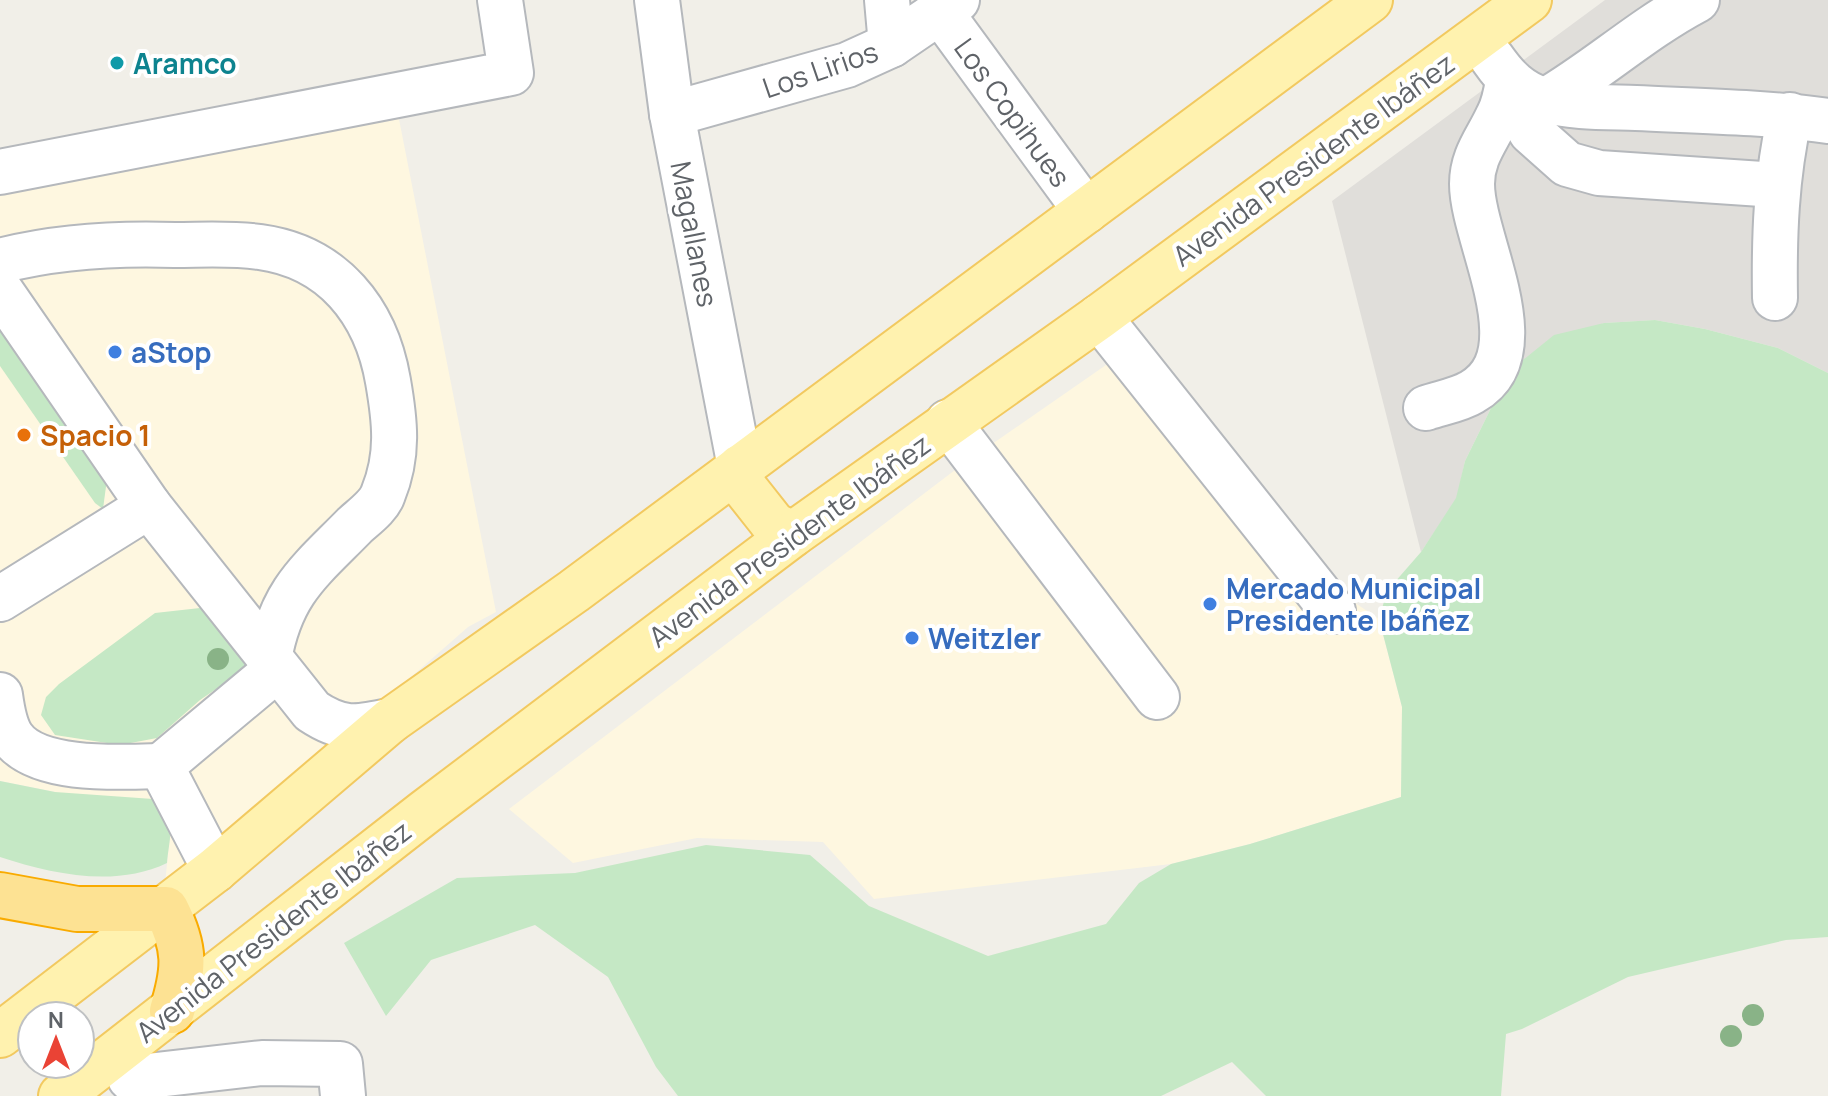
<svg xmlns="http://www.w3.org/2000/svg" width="1828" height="1096" font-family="Manrope,sans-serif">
<rect width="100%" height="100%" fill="#f1efe8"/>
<g fill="#fef7e0">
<path d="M397,109L496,612L468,627L164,894L170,834L55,792L0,781V187Z"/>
<path d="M1142,340L1333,588L1379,619L1402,707L1401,797L1250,844L1171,864L874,899L823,842L697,838L573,863L509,809L959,467Z"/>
</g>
<path fill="#e0deda" d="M1605,0H1828V373L1778,348L1705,329L1655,320L1604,323L1518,364L1493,404L1465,461L1457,498L1421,552L1332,201Z"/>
<g fill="#c5e8c5">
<path d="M1655,320L1705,329L1778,348L1828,373V937L1786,940L1628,977L1522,1029L1506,1034L1501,1096H1266L1232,1062L1161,1096H678L656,1067L608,977L535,925L431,960L386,1016L344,943L457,878L575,873L706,845L810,855L869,906L988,956L1106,924L1139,883L1171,864L1250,844L1401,797L1402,707L1379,619L1387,591L1421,552L1456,498L1465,461L1493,404L1518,364L1554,335L1604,323Z"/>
<path d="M0,322L107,479L103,509L95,503L0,366Z"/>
<path d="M200,608L237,623L258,652L238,674L200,700L157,738L120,745L55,735L41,715L46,697L59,684L155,613Z"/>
<path d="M0,781L55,792L153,799C179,813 169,838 167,863C115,888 52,874 0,857Z"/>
</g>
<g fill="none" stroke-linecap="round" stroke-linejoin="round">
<g stroke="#b5b8bc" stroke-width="48">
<g id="minor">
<path d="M657,0L672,114L740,467"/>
<path d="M887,0L891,45"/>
<path d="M941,13L1086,211"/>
<path d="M1492,58C1506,78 1520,93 1544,100C1572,108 1607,107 1636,108C1700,111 1765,112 1828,121"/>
<path d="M1508,81L1521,115L1531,132L1567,164L1599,173L1777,185"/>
<path d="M1545,101C1598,70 1642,29 1697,0"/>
<path d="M672,114L847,65L891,45L957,0"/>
<path d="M0,172L511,73L500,0"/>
<path d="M0,261C58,246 115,243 175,245C202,245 232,243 260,247C333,257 376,311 388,381C395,421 399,455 383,494C379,506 365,516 355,525C310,571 281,591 269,659"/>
<path d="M0,290L149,506"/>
<path d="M1775,298C1774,236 1776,177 1790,115"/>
<path d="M1099,317L1333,611"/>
<path d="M1426,408C1440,403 1459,400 1472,392C1540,353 1472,240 1472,184C1472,156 1487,140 1498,116C1504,105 1506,93 1508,81"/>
<path d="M948,422L1157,697"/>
<path d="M0,599L149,506L312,711C342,731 356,728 390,721"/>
<path d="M0,695C2,709 4,725 12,737C37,773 123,767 161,766"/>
<path d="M215,870L161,766L277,669"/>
<path d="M130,1078L262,1063L340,1064L343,1096"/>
</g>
</g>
<g stroke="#f2c960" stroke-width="48">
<g id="major">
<path d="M740,467L744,487L774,525L793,534"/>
<path d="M0,1035L215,870L390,721L574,591L1370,0"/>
<path d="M61,1096L425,812L793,534L1099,317L1529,0"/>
</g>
</g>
<g stroke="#f9ab00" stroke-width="48">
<path id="highway" d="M0,895L77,909H166C186,948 185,969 172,1011"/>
</g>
<use href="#minor" stroke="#fff" stroke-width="44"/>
<use href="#major" stroke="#fff2af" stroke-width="44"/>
<use href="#highway" stroke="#fde293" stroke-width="44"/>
</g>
<g fill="#89b387">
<circle cx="218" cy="659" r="11"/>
<circle cx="1753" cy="1015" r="11"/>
<circle cx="1731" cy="1036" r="11"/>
</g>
<circle fill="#0f9aa8" stroke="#fff" stroke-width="3" cx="117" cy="63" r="8"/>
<g fill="#3f7fe0" stroke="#fff" stroke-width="3">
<circle cx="115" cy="352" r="8"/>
<circle cx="1210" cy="604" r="8"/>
<circle cx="912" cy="638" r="8"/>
</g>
<circle fill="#e8710a" stroke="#fff" stroke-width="3" cx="24" cy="435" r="8"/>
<g text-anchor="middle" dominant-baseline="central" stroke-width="8" stroke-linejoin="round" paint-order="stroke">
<g font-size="28" font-weight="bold" fill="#0d838f" stroke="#fff" text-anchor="start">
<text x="133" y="63">Aramco</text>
</g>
<g font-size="28" fill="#5f6368" stroke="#fff">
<text transform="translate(820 69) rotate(-19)">Los Lirios</text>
<text transform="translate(1013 112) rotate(54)">Los Copihues</text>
<text transform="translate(1313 159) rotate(-36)">Avenida Presidente Ibáñez</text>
<text transform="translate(695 234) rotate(79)">Magallanes</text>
<text transform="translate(789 540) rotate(-36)">Avenida Presidente Ibáñez</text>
<text transform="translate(273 931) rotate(-38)">Avenida Presidente Ibáñez</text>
</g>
<g font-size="28" font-weight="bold" fill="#366cbe" stroke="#fff" text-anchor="start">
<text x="131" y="352">aStop</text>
<text x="1226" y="588">Mercado Municipal<tspan x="1226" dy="32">Presidente Ibáñez</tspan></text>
<text x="928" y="638">Weitzler</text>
</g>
<g font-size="28" font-weight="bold" fill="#c56008" stroke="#fff" text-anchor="start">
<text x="40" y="435">Spacio 1</text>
</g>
</g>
<g transform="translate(56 1040)"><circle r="38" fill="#ffffff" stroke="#bfc1c3" stroke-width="2"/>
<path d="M0-6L14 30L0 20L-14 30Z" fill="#ea4335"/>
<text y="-12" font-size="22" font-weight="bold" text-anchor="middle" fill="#5f6368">N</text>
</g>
</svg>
